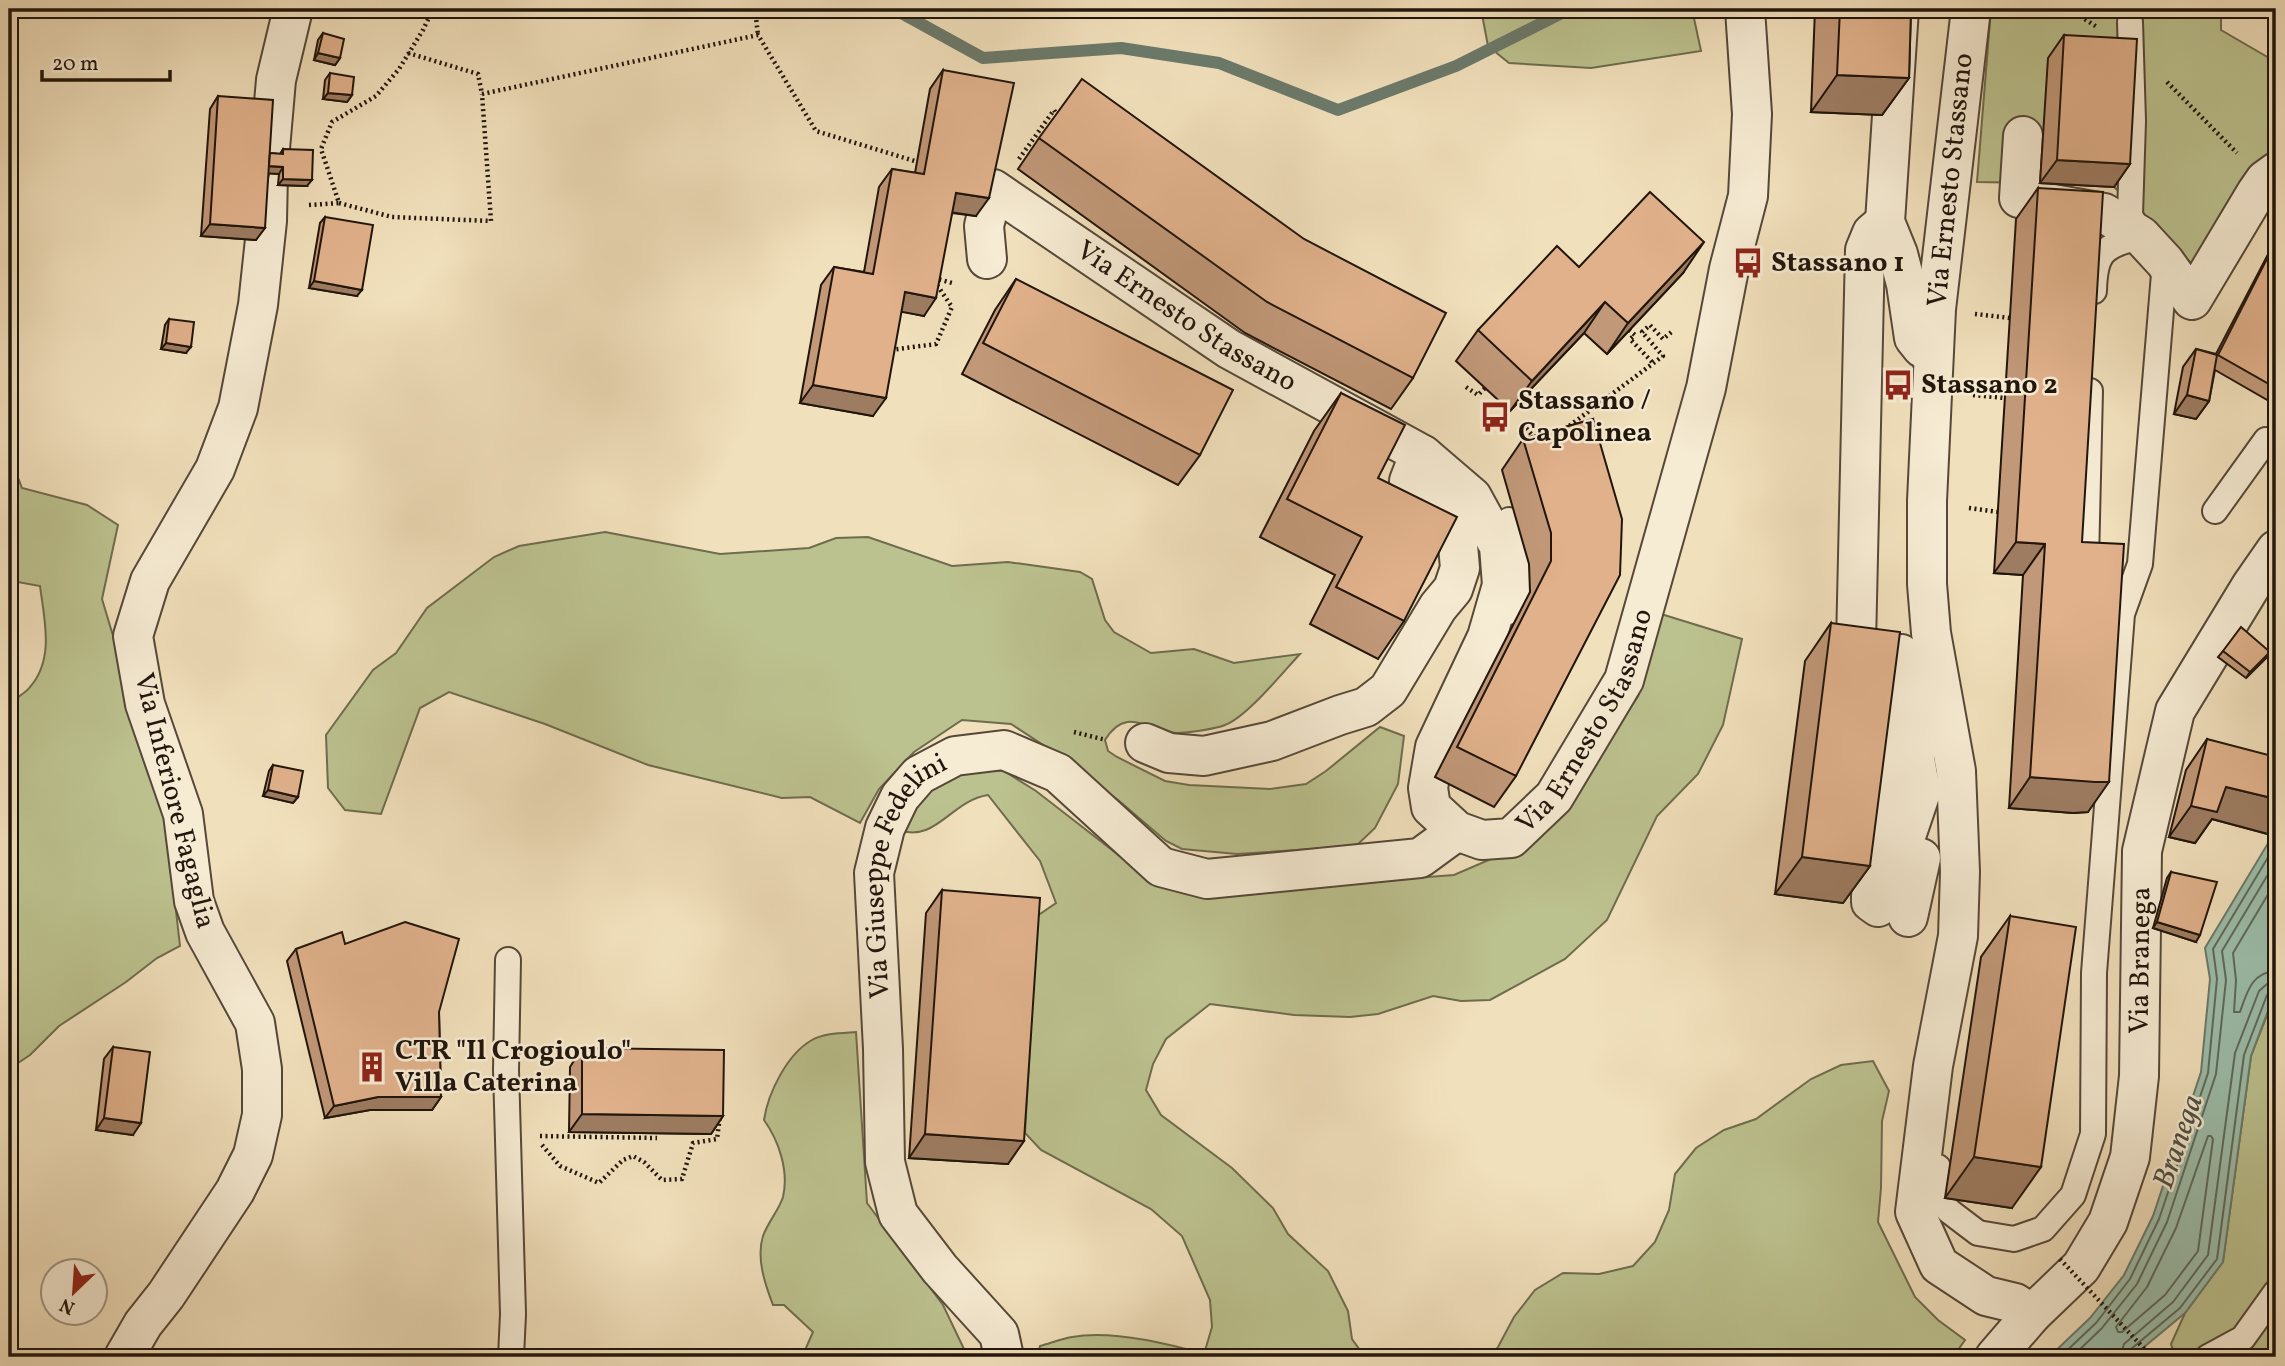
<svg xmlns="http://www.w3.org/2000/svg" width="2285" height="1366" font-family="Vollkorn,serif">
<rect width="100%" height="100%" fill="#f1e0bc"/>
<filter id="stains"><feTurbulence type="fractalNoise" baseFrequency=".00286" numOctaves="4"/><feColorMatrix values="0 0 0 0 .2 0 0 0 0 .09 0 0 0 0 .02 0 0 0 .5 -.17"/></filter>
<radialGradient id="worn" r=".72"><stop offset=".6" stop-color="#630" stop-opacity="0"/><stop offset="1" stop-color="#630" stop-opacity=".3"/></radialGradient>
<g fill="#bcc28f" stroke="#6e6c4e" stroke-width="2">
<path d="M1481,9H1692L1701,51L1591,68L1509,63L1488,46Z"/>
<path d="M1991,9H2221V30L2276,62V153L2201,271L2167,243L2140,210L2114,187L2121,63L2040,183L1977,182Z"/>
<path d="M9,454L22,488L87,505L118,525L102,599L164,806L180,946L157,958L126,982L59,1026L30,1055L9,1069V704C15,698 25,694 30,687C55,659 44,618 40,586L18,582L9,589Z"/>
<path d="M605,532L720,554L809,548L836,538L868,537L952,566L1008,562L1080,572L1092,579L1105,620L1114,632L1151,653L1194,649L1234,663L1300,654C1283,672 1247,717 1225,725C1215,729 1188,733 1177,733C1148,732 1127,704 1105,740L1108,751L1117,757L1165,781L1189,785L1270,789L1306,784L1326,771L1380,727L1404,736L1398,784L1375,828L1356,846L1237,854L1182,849L1166,841L1118,800L1054,752L1011,724L962,720L914,752L879,789L860,823L810,797L782,798L648,765L545,724L449,692L420,708L381,814L345,810L328,788L326,735L373,670L396,653L427,608L494,557L519,546Z"/>
<path d="M1661,614L1742,639L1723,725L1698,774L1657,816L1607,920L1565,959L1490,1000L1461,1001L1433,996L1378,1014L1350,1017L1294,1015L1210,1004L1166,1039L1153,1064L1146,1090L1161,1115L1232,1168L1273,1208L1288,1234L1328,1271L1348,1311L1352,1339L1365,1357H1037L1040,1346C1051,1343 1061,1339 1072,1337C1111,1330 1166,1343 1204,1354L1212,1327L1210,1300L1182,1236L1151,1209L1041,1150L1025,1133L1037,916L1056,903L1040,861L988,795C950,801 937,843 898,830L917,795L969,768L1004,771L1036,791L1147,877L1204,894L1454,875L1535,840L1581,783L1638,696Z"/>
<path d="M2276,992V1357H2175L2171,1344L2185,1313L2223,1261L2251,1056Z"/>
<path d="M856,1032L867,1203L943,1305L964,1349V1357H802L813,1332L784,1305H773C765,1284 756,1258 763,1236C768,1222 779,1210 783,1197C789,1171 779,1141 764,1120C768,1093 787,1054 812,1040C824,1033 843,1033 856,1032Z"/>
<path d="M1873,1061L1889,1091L1882,1121L1881,1188L1878,1222L1915,1297L1938,1320L1965,1340L1953,1357H1490L1498,1347L1514,1317L1535,1290L1563,1273L1599,1274L1633,1266L1655,1242L1669,1210L1675,1174L1696,1148L1724,1130L1756,1119L1811,1079L1841,1065Z"/>
</g>
<path fill="#9cbeab" stroke="#6b7a6b" stroke-width="2" d="M2276,830V990L2251,1056L2223,1262L2185,1313L2132,1357H2049L2090,1318L2124,1275L2153,1216L2201,1072L2210,979L2205,948Z"/>
<g fill="none" stroke-linecap="round" stroke-linejoin="round">
<g stroke="#5e6a5c" stroke-width="2">
<path d="M2276,881L2233,953L2236,980L2234,1012H2240C2247,992 2252,972 2276,971"/>
<path d="M2208,1136H2211L2213,1139L2198,1251L2165,1295L2122,1332H2118L2116,1327L2147,1287L2176,1228Z"/>
<path d="M2060,1357L2096,1323L2130,1279L2159,1219L2208,1073L2217,979L2213,949L2276,844"/>
<path d="M2072,1357L2102,1328L2137,1284L2167,1222L2216,1074L2226,980L2222,951L2276,861"/>
<path d="M2120,1357L2124,1344L2173,1302L2208,1255L2235,1053L2259,991L2267,984L2276,982"/>
<path d="M2129,1357L2131,1349L2180,1308L2217,1259L2244,1055L2267,995L2276,991"/>
</g>
<path stroke="#6b7a6b" stroke-width="12" d="M894,9L983,58L1121,48L1219,63L1338,110L1456,66L1570,9"/>
<g stroke="#554838" stroke-width="28">
<g id="lane">
<path d="M2094,291C2095,250 2104,247 2141,236L2130,215L2133,121L2130,22"/>
<path d="M2215,511L2266,440H2276"/>
<path d="M2089,574L2086,561L2090,391"/>
<path d="M1508,612L1523,577L1509,520"/>
<path d="M508,960L506,1070L513,1314L511,1357"/>
<path d="M1938,1167L1934,1194L1949,1211L1978,1233L2014,1239L2043,1229L2073,1195L2093,1134L2094,973L2122,614L2140,564L2165,262"/>
<path d="M2208,1357L2243,1338L2276,1292"/>
</g>
</g>
<g stroke="#554838" stroke-width="42">
<g id="street">
<path d="M1899,9L1885,222L1898,254L1906,284L1914,338L1922,348L1930,351"/>
<path d="M1971,9L1936,309L1927,501V584L1931,633L1956,771L1960,872L1958,936L1933,1066L1915,1212L1939,1265L1986,1296L2015,1303L2032,1314"/>
<path d="M2023,136L2019,198L2104,213L2141,236L2165,262L2192,300L2256,193L2265,180L2276,172"/>
<path d="M269,160L276,80L293,9"/>
<path id="s1" d="M987,259L984,226L993,189L1229,349L1423,455L1472,497L1499,546L1502,585L1487,637L1435,747L1428,788L1431,807L1457,831L1482,840L1511,838L1554,797L1624,680L1706,388L1729,269L1748,196L1752,114L1745,9"/>
<path d="M1856,644L1865,250L1872,233L1885,222"/>
<path d="M1901,654L1883,826L1871,896V902L1878,907L1884,901L1921,792L1915,759L1919,677L1924,658"/>
<path d="M1145,743L1169,753L1204,756L1272,741L1340,715L1366,707L1388,690L1438,607L1453,589L1460,568L1457,534L1437,506L1409,481L1414,468L1423,455"/>
<path d="M1908,917L1921,858"/>
<path d="M124,1357L143,1324L166,1295L235,1191L253,1155L262,1115V1069L255,1023L205,932L194,901L183,814L145,704L133,636L150,581L215,469L238,408L258,305L267,221L268,173"/>
<path id="s2" d="M1004,1357L999,1334L940,1269L898,1214L885,1162L883,1049L874,873L885,828L900,797L919,775L955,756L1004,750L1058,773L1161,867L1207,879L1420,858L1457,831"/>
<path id="s3" d="M1995,1357L2032,1314L2081,1267L2108,1222L2130,1157L2139,1076L2142,851L2175,711L2251,586L2276,550"/>
</g>
</g>
<g stroke="#21150c" stroke-width="4.5" stroke-dasharray="2 3.5" stroke-linecap="butt">
<path d="M755,9L758,35"/>
<path d="M2072,9L2075,13L2097,27"/>
<path d="M408,53L478,74L482,94L758,35L816,131L918,162"/>
<path d="M2167,82L2237,153"/>
<path d="M1019,159L1054,110L1057,115"/>
<path d="M339,203L392,217L491,221L482,94"/>
<path d="M309,205L339,203L321,149L332,122L376,96L399,69L423,30L433,9"/>
<path d="M934,278L952,283"/>
<path d="M1975,314L2010,318"/>
<path d="M1629,330L1635,335L1630,339L1654,364"/>
<path d="M891,350L936,344L952,307L937,285"/>
<path d="M1466,387L1478,395L1485,388"/>
<path d="M1973,395L2004,398"/>
<path d="M1565,429L1663,356L1642,332L1650,325L1663,339L1674,330"/>
<path d="M1518,435L1526,428L1537,441"/>
<path d="M1969,508L1999,512"/>
<path d="M1074,732L1106,740"/>
<path d="M540,1136L657,1138"/>
<path d="M542,1145L560,1166L599,1183L623,1160L633,1156L644,1162L662,1180L682,1179L693,1143L717,1139L720,1116"/>
</g>
<use href="#lane" stroke="#f6ebd3" stroke-width="24"/>
<use href="#street" stroke="#f6ebd3" stroke-width="38"/>
<path stroke="#21150c" stroke-width="4.5" stroke-dasharray="2 3.5" stroke-linecap="butt" d="M2060,1259L2152,1357"/>
</g>
<g fill="#c19878" stroke="#21150c" stroke-width="2">
<path d="M1815,9H1911L1909,78L1882,115L1811,112Z"/>
<path d="M323,33L340,58L335,65L314,60L318,40Z"/>
<path d="M2064,35L2130,164L2114,187L2040,183L2048,58Z"/>
<path d="M943,70L976,216L952,213L924,316L901,311L873,416L800,403L821,285L834,267L864,272L879,187L892,169L915,173L930,89Z"/>
<path d="M330,73L352,95L347,102L323,99L325,80Z"/>
<path d="M218,96L270,153L280,154L283,149L307,186L278,185L279,174L269,173L256,240L201,236L210,109Z"/>
<path d="M1039,138L1413,378L1391,409L1245,333L1018,169Z"/>
<path d="M2038,188L2082,542L2088,812L2073,813L2009,808L2023,575L1994,573L2016,219Z"/>
<path d="M325,217L357,296L309,288L320,223Z"/>
<path d="M2276,239V405L2215,370L2209,401L2196,419L2174,414L2183,367L2196,349L2216,354Z"/>
<path d="M1579,267L1683,273L1607,354L1584,333L1510,411L1456,361L1478,330Z"/>
<path d="M1016,279L1200,455L1178,485L962,374L995,310Z"/>
<path d="M169,319L186,353L161,349L165,325Z"/>
<path d="M1341,393L1378,478L1404,621L1378,659L1310,624L1335,575L1260,537L1314,431Z"/>
<path d="M1593,419L1516,776L1494,807L1435,777L1530,592L1529,564L1502,470L1523,439Z"/>
<path d="M1831,623L1870,866L1843,903L1775,894L1805,661Z"/>
<path d="M2223,651L2270,652L2266,658L2246,678L2218,657Z"/>
<path d="M2207,739L2268,834L2212,819L2195,843L2169,837L2186,770Z"/>
<path d="M273,765L298,797L293,803L263,796L269,771Z"/>
<path d="M2171,872L2196,942L2153,928L2167,878Z"/>
<path d="M942,890L1008,1164L909,1158L926,913Z"/>
<path d="M2010,916L2012,1208L1945,1198L1981,957Z"/>
<path d="M345,944L439,1012L441,1097L432,1110H370L325,1118L287,961L296,949Z"/>
<path d="M113,1047L133,1135L96,1130L104,1059Z"/>
<path d="M582,1048L723,1116L711,1134L569,1132L570,1067Z"/>
</g>
<g fill="#9d7c61" stroke="#21150c" stroke-width="2">
<path d="M318,53L340,58L335,65L314,60Z"/>
<path d="M1837,75L1909,78L1882,115L1811,112Z"/>
<path d="M328,93L352,95L347,102L323,99Z"/>
<path d="M2057,160L2130,164L2114,187L2040,183Z"/>
<path d="M265,166L283,167L279,174L261,173Z"/>
<path d="M283,179L312,180L307,186L278,185Z"/>
<path d="M956,193L989,198L976,216L943,211Z"/>
<path d="M210,224L265,228L256,240L201,236Z"/>
<path d="M1704,242L1683,273L1607,354L1628,323Z"/>
<path d="M314,281L362,290L357,296L309,288Z"/>
<path d="M905,292L936,298L924,316L892,310Z"/>
<path d="M1605,302L1584,333L1510,411L1532,381Z"/>
<path d="M166,343L191,347L186,353L161,349Z"/>
<path d="M813,385L886,398L873,416L800,403Z"/>
<path d="M2187,395L2209,401L2196,419L2174,414Z"/>
<path d="M2016,542L2045,544L2023,575L1994,573Z"/>
<path d="M2270,652L2266,658L2246,678L2250,672Z"/>
<path d="M2030,777L2109,782L2088,812L2073,813L2009,808Z"/>
<path d="M2226,787L2276,799V821L2268,834L2212,819L2195,843L2169,837L2191,806Z"/>
<path d="M268,790L298,797L293,803L263,796Z"/>
<path d="M1802,857L1870,866L1843,903L1775,894Z"/>
<path d="M2157,922L2200,935L2196,942L2153,928Z"/>
<path d="M378,1097H441L432,1110H370L325,1118L334,1106Z"/>
<path d="M582,1114L723,1116L711,1134L569,1132Z"/>
<path d="M104,1118L141,1123L133,1135L96,1130Z"/>
<path d="M925,1134L1024,1141L1008,1164L909,1158Z"/>
<path d="M1974,1157L2041,1167L2012,1208L1945,1198Z"/>
</g>
<g fill="#e0b18b" stroke="#21150c" stroke-width="2">
<path d="M1840,9H1911L1909,78L1837,75Z"/>
<path d="M323,33L344,39L340,58L318,53Z"/>
<path d="M2064,35L2137,39L2130,164L2057,160Z"/>
<path d="M943,70L1014,83L989,198L956,193L936,298L905,292L886,398L813,385L834,267L873,274L892,169L924,174Z"/>
<path d="M330,73L354,77L352,95L328,93Z"/>
<path d="M1082,79L1304,239L1446,313L1413,378L1267,302L1039,138Z"/>
<path d="M218,96L273,100L265,228L210,224Z"/>
<path d="M283,149L313,150L312,180L283,179V167L269,166L270,153L283,154Z"/>
<path d="M2038,188L2103,192L2082,542L2124,544L2109,782H2095L2030,777L2045,544L2016,542Z"/>
<path d="M1650,192L1704,242L1628,323L1605,302L1532,381L1478,330L1557,246L1579,267Z"/>
<path d="M325,217L373,225L362,290L314,281Z"/>
<path d="M2276,241V388L2218,355Z"/>
<path d="M1016,279L1233,390L1200,455L983,343Z"/>
<path d="M169,319L194,322L191,347L166,343Z"/>
<path d="M2196,349L2217,355L2209,401L2187,395Z"/>
<path d="M1341,393L1405,425L1378,478L1457,517L1404,621L1336,587L1362,537L1287,499Z"/>
<path d="M1593,419L1622,519L1620,575L1516,776L1457,747L1551,561V533L1523,439Z"/>
<path d="M1831,623L1900,632L1870,866L1802,857Z"/>
<path d="M2241,627L2270,652L2250,672L2223,651Z"/>
<path d="M2207,739L2276,757V799L2226,787L2217,812L2191,806Z"/>
<path d="M273,765L303,771L298,797L268,790Z"/>
<path d="M2171,872L2217,882L2200,935L2157,922Z"/>
<path d="M942,890L1040,898L1024,1141L925,1134Z"/>
<path d="M2010,916L2076,927L2041,1167L1974,1157Z"/>
<path d="M405,922L459,939L439,1012L441,1097H378L334,1106L296,949L342,932L345,944Z"/>
<path d="M113,1047L150,1052L141,1123L104,1118Z"/>
<path d="M582,1048L724,1050L723,1116L582,1114Z"/>
</g>
<defs>
<g id="bus-bare" transform="scale(2.415)"><path d="M-5-6H5V4H4V6H2V4H-2V6H-4V4H-5ZM-3.5-4V0h7V-4ZM-3.5 1.2v1.5H-2V1.2ZM2 1.2v1.5H3.5V1.2Z" fill="#8f2418" stroke="#f6ebd3" stroke-width="2.5" paint-order="stroke"/></g>
<g id="building-bare" transform="scale(2.415)"><path d="M-4-6H4V6H1V3H-1V6H-4ZM-2.5-4.3h1.7v1.8h-1.7ZM.8-4.3h1.7v1.8H.8ZM-2.5-1h1.7V.8h-1.7ZM.8-1h1.7V.8H.8Z" fill="#8f2418" stroke="#f6ebd3" stroke-width="2.5" paint-order="stroke"/></g>
</defs>
<g fill-rule="evenodd">
<use href="#bus-bare" x="1748" y="263"/>
<use href="#bus-bare" x="1898" y="385"/>
<use href="#bus-bare" x="1495" y="417"/>
<use href="#building-bare" x="372" y="1067"/>
</g>
<g text-anchor="middle" dominant-baseline="central" stroke-width="5" stroke-linejoin="round" paint-order="stroke">
<g font-size="28" fill="#21150c" stroke="#f6ebd3">
<text transform="translate(1951 180) rotate(-84)">Via Ernesto Stassano</text>
<text stroke="none"><textPath href="#s1" startOffset="303">Via Ernesto Stassano</textPath></text>
<text stroke="none"><textPath href="#s1" startOffset="1206">Via Ernesto Stassano</textPath></text>
<text transform="translate(174 801) rotate(76)">Via Inferiore Fagaglia</text>
<text stroke="none"><textPath href="#s2" startOffset="530">Via Giuseppe Fedelini</textPath></text>
<text stroke="none"><textPath href="#s3" startOffset="443">Via Branega</textPath></text>
</g>
<g font-size="28" font-weight="bold" fill="#21150c" stroke="#f6ebd3" text-anchor="start">
<text x="1771" y="263">Stassano 1</text>
<text x="1921" y="385">Stassano 2</text>
<text x="1518" y="401">Stassano /<tspan x="1518" dy="32">Capolinea</tspan></text>
<text x="395" y="1051">CTR "Il Crogioulo"<tspan x="395" dy="32">Villa Caterina</tspan></text>
</g>
<g font-size="30" font-style="italic" fill="#4c5044" stroke="#f6ebd3">
<text transform="translate(2179 1142) rotate(-71)">Branega</text>
</g>
</g>
<rect width="2285" height="1366" fill="none" stroke="#f1e0bc" stroke-width="35"/>
<rect x="10" y="10" width="2264" height="1345" fill="none" stroke="#21150c" stroke-width="3.5"/>
<rect x="18" y="18" width="2250" height="1331" fill="none" stroke="#21150c" stroke-width="2"/>
<g transform="translate(74 1292) rotate(205)"><circle r="33" fill="#f6ebd3" stroke="#a19583" stroke-width="2"/>
<path d="M0-5L12 26L0 18L-12 26Z" fill="#8f2418"/>
<text y="-10" font-size="19" font-weight="bold" text-anchor="middle" fill="#21150c">N</text>
</g>
<path d="M42 70v10h128v-10" fill="none" stroke="#21150c" stroke-width="3.5"/>
<text x="52" y="70" font-size="21" fill="#21150c" stroke="#f6ebd3" stroke-width="5" paint-order="stroke">20 m</text>
<rect width="100%" height="100%" filter="url(#stains)"/>
<rect width="100%" height="100%" fill="url(#worn)"/>
</svg>
